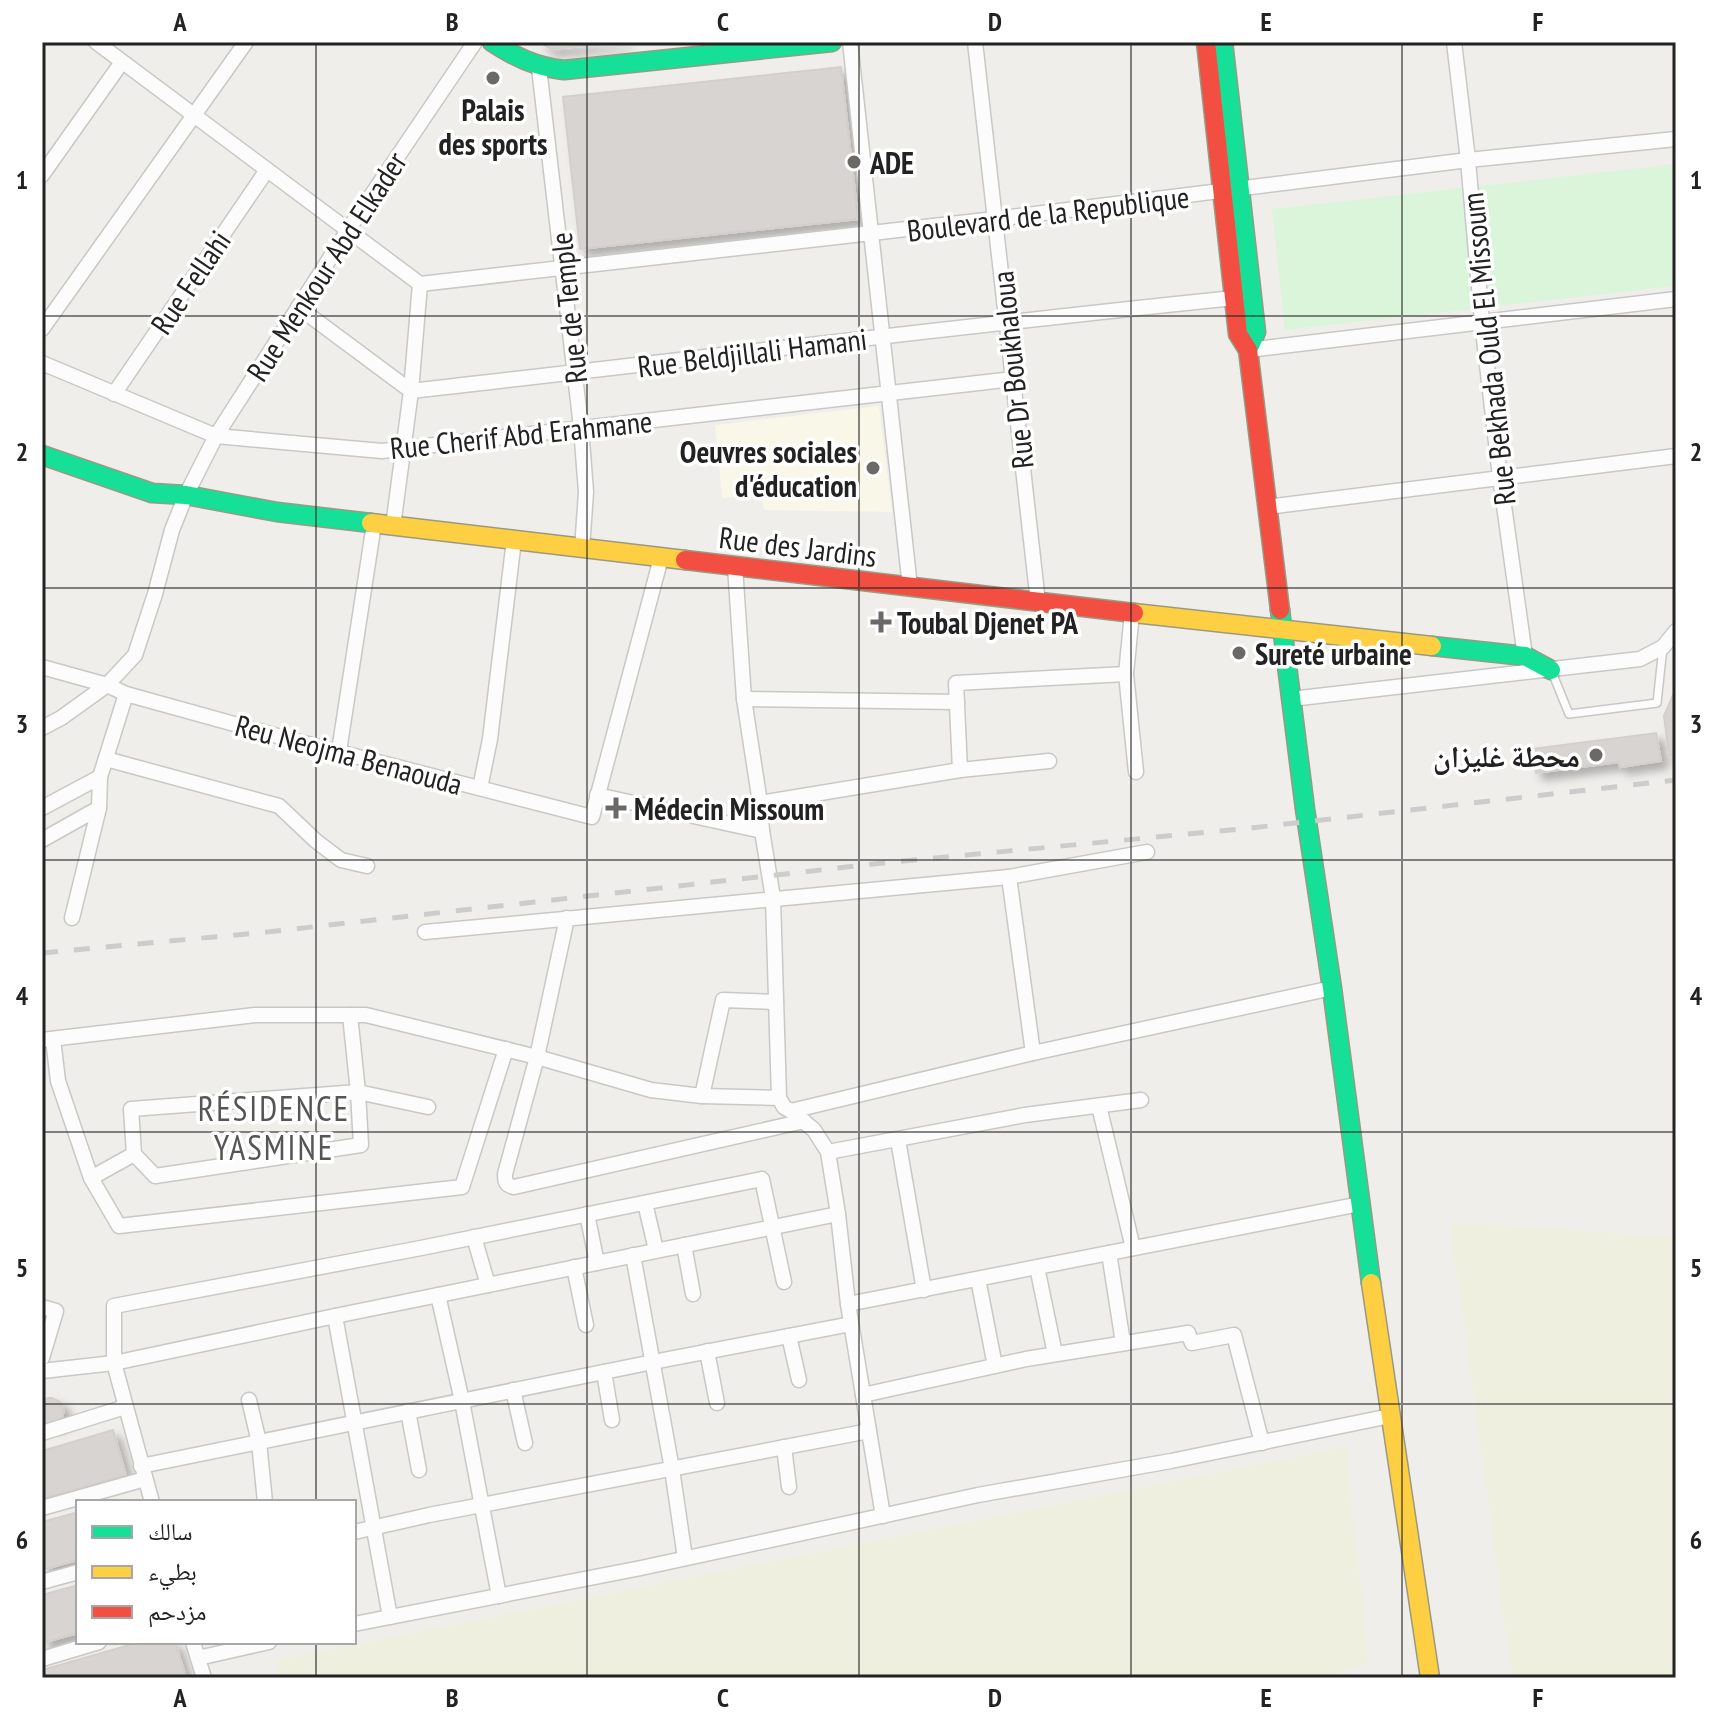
<svg xmlns="http://www.w3.org/2000/svg" width="1718" height="1720" font-family="'PT Sans Narrow','Noto Naskh Arabic',sans-serif">
<defs>
<filter id="shadow"><feDropShadow dx="7" dy="7" stdDeviation="4" flood-color="#0004"/></filter>
</defs>
<rect width="100%" height="100%" fill="#f0eeeb"/>
<path fill="#f8f7e8" d="M879,406L892,512L764,510L761,494L722,498L715,425Z"/>
<g fill="#efefdf">
<path d="M1450,1222L1660,1236L1676,1233V1678H1512Z"/>
<path d="M1346,1447L1369,1664L1319,1678H278L276,1660Z"/>
</g>
<path fill="#daf5da" d="M1676,164V286L1285,330L1272,209Z"/>
<g fill="#d7d4d2" stroke="#d3d0cc" stroke-width="2" filter="url(#shadow)">
<path d="M539,42H627L551,49Z"/>
<path d="M841,67L858,219L580,249L563,97Z"/>
<path d="M1676,688V754L1669,755L1664,716Z"/>
<path d="M1656,733L1661,761L1620,767L1619,762L1536,773L1531,749Z"/>
<path d="M48,1398H52L60,1402L64,1410L62,1418L59,1422L50,1425L42,1422V1401Z"/>
<path d="M113,1430L126,1475L42,1499V1451Z"/>
<path d="M78,1512V1560L42,1570V1522Z"/>
<path d="M78,1585V1633L42,1643V1595Z"/>
<path d="M140,1642H175L186,1677L42,1678V1670Z"/>
</g>
<g fill="none" stroke-linecap="round" stroke-linejoin="round">
<g stroke="#c9c8c7" stroke-width="10">
<path id="lane" d="M1552,672L1569,714L1657,703L1663,647"/>
</g>
<g stroke="#c9c8c7" stroke-width="17">
<g id="street">
<path d="M96,42L420,284"/>
<path d="M850,42L910,587"/>
<path d="M975,42L1038,602"/>
<path d="M1454,42L1468,160L1482,322L1500,477L1525,656"/>
<path d="M539,68L581,427L586,492L582,549"/>
<path d="M42,175L122,62"/>
<path d="M420,284L995,219L1468,160L1676,139"/>
<path d="M298,307L411,391C685,360 959,326 1234,298"/>
<path d="M42,329L246,42"/>
<path d="M1248,350L1676,299"/>
<path d="M42,363L216,436L382,451L1013,379"/>
<path d="M114,394L267,170"/>
<path d="M1267,507L1676,456"/>
<path d="M393,526L411,391L420,284"/>
<path d="M735,567L744,699L760,803L762,831L773,898L779,1098L784,1107L791,1111L814,1130L828,1152L838,1214L848,1304L883,1516"/>
<path d="M1132,613L1126,674L1136,772"/>
<path d="M42,667L107,685L126,694L292,740L592,817L661,558"/>
<path d="M744,699L957,702"/>
<path d="M1291,699L1640,659L1663,647L1676,631"/>
<path d="M42,728L61,718L107,685L135,655L155,594L172,530L186,495L216,436L348,230L475,42"/>
<path d="M339,751L374,524"/>
<path d="M106,759L279,806L316,841L341,860L367,866"/>
<path d="M960,770L1049,761"/>
<path d="M480,788L490,739L514,540"/>
<path d="M597,795L762,831"/>
<path d="M760,803L960,770L956,683L1126,674"/>
<path d="M42,808L100,777"/>
<path d="M42,840L99,808"/>
<path d="M1009,877L1033,1053"/>
<path d="M72,918L99,808L100,777L126,694"/>
<path d="M567,918L537,1057L505,1174C505,1183 506,1185 514,1187L804,1121"/>
<path d="M425,932L1009,877L1147,852"/>
<path d="M350,1015L358,1092L131,1109L134,1154L155,1176L361,1145L358,1092L428,1107"/>
<path d="M53,1039L58,1081L91,1178L119,1226L462,1187L506,1049"/>
<path d="M42,1040L255,1015H366L537,1057L651,1090L702,1096L779,1098"/>
<path d="M702,1096L723,1000L776,1002"/>
<path d="M1099,1106L1133,1248"/>
<path d="M791,1111L1033,1053L1332,988"/>
<path d="M898,1140L924,1290"/>
<path d="M828,1152L1025,1115L1141,1100"/>
<path d="M91,1178L134,1154"/>
<path d="M645,1203L656,1250"/>
<path d="M587,1214L597,1263"/>
<path d="M474,1237L488,1285"/>
<path d="M684,1245L693,1294"/>
<path d="M1109,1253L1123,1343"/>
<path d="M633,1255L672,1469L685,1558"/>
<path d="M574,1267L586,1325"/>
<path d="M1037,1267L1055,1354"/>
<path d="M978,1279L995,1366"/>
<path d="M438,1295L462,1401L499,1596"/>
<path d="M848,1304L1360,1204"/>
<path d="M42,1307L56,1311L42,1358"/>
<path d="M335,1316L390,1617"/>
<path d="M789,1336L799,1380"/>
<path d="M707,1351L717,1403"/>
<path d="M42,1371L114,1363L335,1316L838,1214"/>
<path d="M604,1372L612,1420"/>
<path d="M513,1390L525,1443"/>
<path d="M863,1395L1026,1359L1188,1333L1192,1343L1234,1335L1262,1443"/>
<path d="M249,1400L259,1442L265,1502"/>
<path d="M408,1411L419,1470"/>
<path d="M42,1433L125,1407"/>
<path d="M784,1447L789,1487"/>
<path d="M141,1466L653,1362L851,1324"/>
<path d="M152,1502L114,1363V1306L421,1248L762,1179L784,1282"/>
<path d="M42,1508L145,1479"/>
<path d="M354,1532L429,1515L869,1431"/>
<path d="M42,1582L78,1572"/>
<path d="M354,1624L641,1568L978,1495L1171,1461L1390,1416"/>
<path d="M193,1642L204,1678"/>
<path d="M198,1658L269,1642"/>
<path d="M42,1659L99,1642"/>
</g>
</g>
<g stroke="#999a82" stroke-width="21">
<g id="fast">
<path d="M492,42C515,57 536,67 564,70L832,42"/>
<path d="M1223,42L1256,332L1248,350"/>
<path d="M42,455L152,493L186,495L277,512L371,523"/>
<path d="M1280,610L1305,809L1332,988L1371,1283"/>
<path d="M1432,646L1525,656L1551,670"/>
</g>
</g>
<g stroke="#999a82" stroke-width="21">
<g id="slow">
<path d="M371,523L685,560"/>
<path d="M1134,613L1432,646"/>
<path d="M1371,1283L1430,1678"/>
</g>
</g>
<g stroke="#999a82" stroke-width="21">
<g id="jam">
<path d="M1206,42L1238,334L1248,350L1280,610"/>
<path d="M685,560L1134,613"/>
</g>
</g>
<use href="#lane" stroke="#fdfcfc" stroke-width="7"/>
<use href="#street" stroke="#fdfcfc" stroke-width="14"/>
<use href="#fast" stroke="#16e098" stroke-width="18"/>
<use href="#slow" stroke="#ffcf43" stroke-width="18"/>
<use href="#jam" stroke="#f24e42" stroke-width="18"/>
<path stroke="#ccc" stroke-width="5" stroke-dasharray="16 16" stroke-linecap="butt" d="M42,953L267,932L892,862L1242,829L1676,780"/>
</g>
<path fill="none" stroke="#222" stroke-width="2" stroke-opacity="0.55" d="M316,42V1502M587,42V1678M859,42V1678M1131,42V1678M1402,42V1678M42,316H1676M42,588H1676M42,860H1676M42,1132H1676M42,1404H1676M316,1642V1678"/>
<g fill="#6a6968" stroke="#fff" stroke-width="3">
<circle cx="493" cy="78" r="8"/>
<circle cx="854" cy="162" r="8"/>
<circle cx="873" cy="468" r="8"/>
<path d="M877 610h8v8h8v8h-8v8h-8v-8h-8v-8h8z"/>
<circle cx="1239" cy="653" r="8"/>
<circle cx="1596" cy="755" r="8"/>
<path d="M612 796h8v8h8v8h-8v8h-8v-8h-8v-8h8z"/>
</g>
<g text-anchor="middle" dominant-baseline="central" stroke-width="7" stroke-linejoin="round" paint-order="stroke">
<g font-size="30" font-weight="bold" fill="#222" stroke="#fff" text-anchor="start">
<text x="493" y="109" text-anchor="middle">Palais<tspan x="493" dy="34">des sports</tspan></text>
<text x="870" y="162">ADE</text>
<text x="857" y="451" text-anchor="end">Oeuvres sociales<tspan x="857" dy="34">d'éducation</tspan></text>
<text x="897" y="622">Toubal Djenet PA</text>
<text x="1255" y="653">Sureté urbaine</text>
<text x="1580" y="755" text-anchor="end">محطة غليزان</text>
<text x="634" y="808">Médecin Missoum</text>
</g>
<g font-size="30" fill="#222" stroke="#fff">
<text transform="translate(1048 213) rotate(-7)">Boulevard de la Republique</text>
<text transform="translate(326 266) rotate(-57)">Rue Menkour Abd Elkader</text>
<text transform="translate(190 282) rotate(-56)">Rue Fellahi</text>
<text transform="translate(568 308) rotate(-96)">Rue de Temple</text>
<text transform="translate(1488 349) rotate(-96)">Rue Bekhada Ould El Missoum</text>
<text transform="translate(752 352) rotate(-7)">Rue Beldjillali Hamani</text>
<text transform="translate(1012 370) rotate(-96)">Rue Dr Boukhaloua</text>
<text transform="translate(521 434) rotate(-6)">Rue Cherif Abd Erahmane</text>
<text transform="translate(798 546) rotate(7)">Rue des Jardins</text>
<text transform="translate(349 754) rotate(15)">Reu Neojma Benaouda</text>
</g>
<g font-size="34" letter-spacing="2" fill="#555" stroke="#fff">
<text x="274" y="1108">RÉSIDENCE<tspan x="274" dy="39">YASMINE</tspan></text>
</g>
</g>
<rect width="1718" height="1720" fill="none" stroke="#ffffff" stroke-width="88"/>
<rect x="76" y="1500" width="280" height="144" fill="#ffffff" stroke="#a7a7a7" stroke-width="2"/>
<rect x="92" y="1526" width="40" height="12" fill="#16e098" stroke="#a7a7a7" stroke-width="2"/>
<text x="148" y="1540" font-size="24" fill="#222222">سالك</text>
<rect x="92" y="1566" width="40" height="12" fill="#ffcf43" stroke="#a7a7a7" stroke-width="2"/>
<text x="148" y="1580" font-size="24" fill="#222222">بطيء</text>
<rect x="92" y="1606" width="40" height="12" fill="#f24e42" stroke="#a7a7a7" stroke-width="2"/>
<text x="148" y="1620" font-size="24" fill="#222222">مزدحم</text>
<rect x="44" y="44" width="1630" height="1632" fill="none" stroke="#222" stroke-width="3"/>
<g font-size="26" text-anchor="middle" font-weight="bold" fill="#222">
<text x="180" y="31">A</text>
<text x="452" y="31">B</text>
<text x="723" y="31">C</text>
<text x="995" y="31">D</text>
<text x="1266" y="31">E</text>
<text x="1538" y="31">F</text>
<text x="22" y="189">1</text>
<text x="1696" y="189">1</text>
<text x="22" y="461">2</text>
<text x="1696" y="461">2</text>
<text x="22" y="733">3</text>
<text x="1696" y="733">3</text>
<text x="22" y="1005">4</text>
<text x="1696" y="1005">4</text>
<text x="22" y="1277">5</text>
<text x="1696" y="1277">5</text>
<text x="22" y="1549">6</text>
<text x="1696" y="1549">6</text>
<text x="180" y="1707">A</text>
<text x="452" y="1707">B</text>
<text x="723" y="1707">C</text>
<text x="995" y="1707">D</text>
<text x="1266" y="1707">E</text>
<text x="1538" y="1707">F</text>
</g>
</svg>
